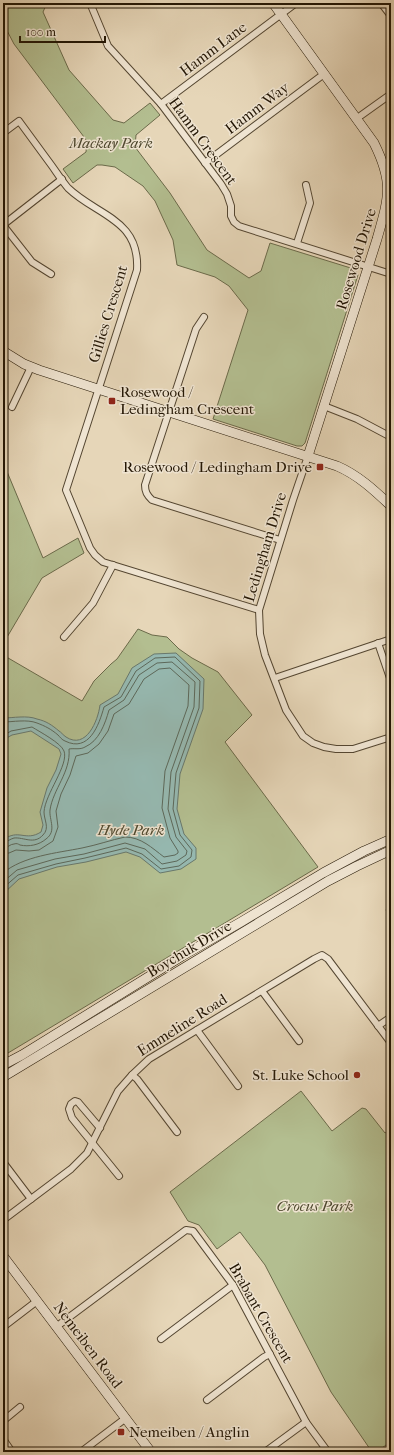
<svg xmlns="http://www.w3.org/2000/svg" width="394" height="1455" font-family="'IM FELL French Canon',serif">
<rect width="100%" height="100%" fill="#e6d6b8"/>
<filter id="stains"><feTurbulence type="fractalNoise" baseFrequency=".005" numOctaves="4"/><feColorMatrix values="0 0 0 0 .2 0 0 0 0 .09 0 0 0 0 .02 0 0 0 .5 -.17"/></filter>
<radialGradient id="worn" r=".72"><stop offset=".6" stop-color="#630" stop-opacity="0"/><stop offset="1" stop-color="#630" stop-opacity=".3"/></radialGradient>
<g fill="#b3be90" stroke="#6b6a4a">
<path d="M3,3H47L43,12L69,70L113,120L124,123L150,103L160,115L136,135L135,147L170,193L207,250L249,278L261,271L270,243L354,269L358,275L305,443L302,446H297L213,419L248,310L229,286L215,277L177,265L173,240L155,201L143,186L115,167L102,165H97L73,183L63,169L86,152L87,141L14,44L3,23Z"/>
<path d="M3,462L43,558L78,538L84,553L42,578L3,644Z"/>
<path d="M138,629L152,635L167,637L179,649L192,658L218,672L252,715L225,742L318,867L3,1056V655L82,701L94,681L111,664L117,659Z"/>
<path d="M301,1091L332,1131L362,1108L366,1109L385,1133L391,1129V1441L377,1452H372L331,1392L265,1265L240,1232L217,1249L199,1225L188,1221L170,1192Z"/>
</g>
<path fill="#96b9b1" stroke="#68786c" d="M176,653L204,679L203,709L180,774L177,809L184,834L196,848V859L181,869L160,873L140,857L126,852L86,862L57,867L19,879L3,894V840C19,828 25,842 41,832L43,825L40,812L47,788L56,770L61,754L59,749L31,731L12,735L3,740V718C13,718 27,715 37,719C46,721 52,725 59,731C61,732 63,735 66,737C86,750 98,721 100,705L118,694L132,668L154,654Z"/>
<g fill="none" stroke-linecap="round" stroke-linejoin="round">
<g stroke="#5c685a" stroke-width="1">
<path d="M3,722C13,722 27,719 37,723C45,726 51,729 58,735C60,737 62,740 65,741C89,753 99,725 104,707L121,697L136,671L155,658L175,657L200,681L199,708L176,773L173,809L180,835L192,850L191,857L179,866L161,869L142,854L126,848L85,858L56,864L18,875L3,888"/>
<path d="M3,736L11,731L32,727C40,732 61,743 64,751C69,765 45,794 44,812C44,820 50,828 43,835C34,845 24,837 14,838C10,839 7,842 3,843"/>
<path d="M3,848C8,848 10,844 14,844C17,843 18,844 20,845C29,847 39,845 46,839C57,831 49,820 50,810C53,789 71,772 69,749C74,748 80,750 85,747C99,741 105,724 109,710L124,700L139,675L157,663L172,662L195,682L194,707L171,772L168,809L176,837L187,851L186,855L177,861L162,864L145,849L125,843L84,854L55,859L17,870L3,882"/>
<path d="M3,854L9,853L16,850L29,851L39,850L53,841L58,827L56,811L61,794L70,775L76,756L88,753L99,744L108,731L114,714L129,704L144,679L159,669L170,668L189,685L188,706L165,771L162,808L170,838L178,851V853L175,855L164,857C152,848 141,837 125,837C111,840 97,845 82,848C57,853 23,856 3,873"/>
</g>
<g stroke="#544631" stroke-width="8">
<g id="street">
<path d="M90,3L108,46L161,104L221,184L227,194L231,206V216L234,222L239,226L391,274"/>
<path d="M381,3L391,16"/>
<path d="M161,104L296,3"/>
<path d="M356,119L391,94"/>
<path d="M3,133L19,121C30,136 41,151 52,166C57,173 62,181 68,188C97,216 140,219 137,270L66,490L90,548L95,555L103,562L259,610"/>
<path d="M205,163L324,74"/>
<path d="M3,225L62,179"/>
<path d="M3,225L32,262L51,274"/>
<path d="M297,243L310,203L306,185"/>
<path d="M204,317L196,329L145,485C145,492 147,495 152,500L280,540"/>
<path d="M324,406L357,419L391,437"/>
<path d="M12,407L31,367"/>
<path d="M308,456L293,500L259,610L260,634L265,655L286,710L303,736L313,743L324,747L336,749H353L391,737"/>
<path d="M64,637L93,603L113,565"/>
<path d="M378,643L391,681"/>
<path d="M275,678L391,639"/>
<path d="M390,910L391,911"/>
<path d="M262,991L299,1041"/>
<path d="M378,1026L391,1017"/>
<path d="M197,1030L238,1086"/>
<path d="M132,1075L137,1079L177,1132"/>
<path d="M100,1128L78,1102L75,1101L71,1104L69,1109L72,1118L119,1176"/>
<path d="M3,1162L31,1199"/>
<path d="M3,1220L71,1169L87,1153L118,1091L132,1075L149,1059L314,959L322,955L328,959L391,1043"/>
<path d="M3,1327L37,1301"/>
<path d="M56,1327L186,1230L193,1231L233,1285L306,1422L328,1452"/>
<path d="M161,1339L233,1285"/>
<path d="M207,1400L264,1357L270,1354"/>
<path d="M3,1421L20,1407"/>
<path d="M3,1439L12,1452"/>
<path d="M81,1452L126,1418"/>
<path d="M265,1452L306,1422"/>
<path d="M389,1452L391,1451"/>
</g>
</g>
<g stroke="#231604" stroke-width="10">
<g id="secondary">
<path d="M273,3L374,143C394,183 389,197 377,239L308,456"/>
<path d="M3,351L24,364L39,370L337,466C358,475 374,490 391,506"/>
<path d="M3,1065L22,1055L182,956L241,922L323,873L364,851L391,839"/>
<path d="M3,1077L328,881L357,866L391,850"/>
<path d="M3,1256L151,1452"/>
</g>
</g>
<use href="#street" stroke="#efe4d1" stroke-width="6"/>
<use href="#secondary" stroke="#efe4d1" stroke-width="9"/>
</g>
<g fill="#8f2418" stroke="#efe4d1" stroke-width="1.5">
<rect x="108" y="397" width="8" height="8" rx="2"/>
<rect x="316" y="463" width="8" height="8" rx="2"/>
<circle cx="357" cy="1075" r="4"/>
<rect x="117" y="1428" width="8" height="8" rx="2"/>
</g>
<g text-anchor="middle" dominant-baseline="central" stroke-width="3" stroke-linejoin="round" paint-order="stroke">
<g font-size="15" fill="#231604" stroke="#efe4d1">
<text transform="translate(213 49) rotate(-37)">Hamm Lane</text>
<text transform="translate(257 108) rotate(-37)">Hamm Way</text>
<text transform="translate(203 141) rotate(54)">Hamm Crescent</text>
<text transform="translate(356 259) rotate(-73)">Rosewood Drive</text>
<text transform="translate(108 314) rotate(-73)">Gillies Crescent</text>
<text transform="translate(265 547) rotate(-73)">Ledingham Drive</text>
<text transform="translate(189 949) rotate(-31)">Boychuk Drive</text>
<text transform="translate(182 1025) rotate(-32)">Emmeline Road</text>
<text transform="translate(261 1313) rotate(60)">Brabant Crescent</text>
<text transform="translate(88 1345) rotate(53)">Nemeiben Road</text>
</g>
<g font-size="15" font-style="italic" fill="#4e482e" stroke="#efe4d1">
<text x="111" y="143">Mackay Park</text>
<text x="131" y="830">Hyde Park</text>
<text x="315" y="1206">Crocus Park</text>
</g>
<g font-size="15" fill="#231604" stroke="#efe4d1" text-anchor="start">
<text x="120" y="392">Rosewood /<tspan x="120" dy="17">Ledingham Crescent</tspan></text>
<text x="312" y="467" text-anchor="end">Rosewood / Ledingham Drive</text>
<text x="349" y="1075" text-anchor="end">St. Luke School</text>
<text x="129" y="1432">Nemeiben / Anglin</text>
</g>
</g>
<rect width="394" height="1455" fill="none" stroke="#e6d6b8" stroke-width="16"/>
<rect x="4" y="4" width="386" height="1447" fill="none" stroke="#231604" stroke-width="2"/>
<rect x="8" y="8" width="378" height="1439" fill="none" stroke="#231604"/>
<path d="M20 36v6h85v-6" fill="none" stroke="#231604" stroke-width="2"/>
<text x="26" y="36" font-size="12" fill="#231604" stroke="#efe4d1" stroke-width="3" paint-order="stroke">100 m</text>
<rect width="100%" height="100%" filter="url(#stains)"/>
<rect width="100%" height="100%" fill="url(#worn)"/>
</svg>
